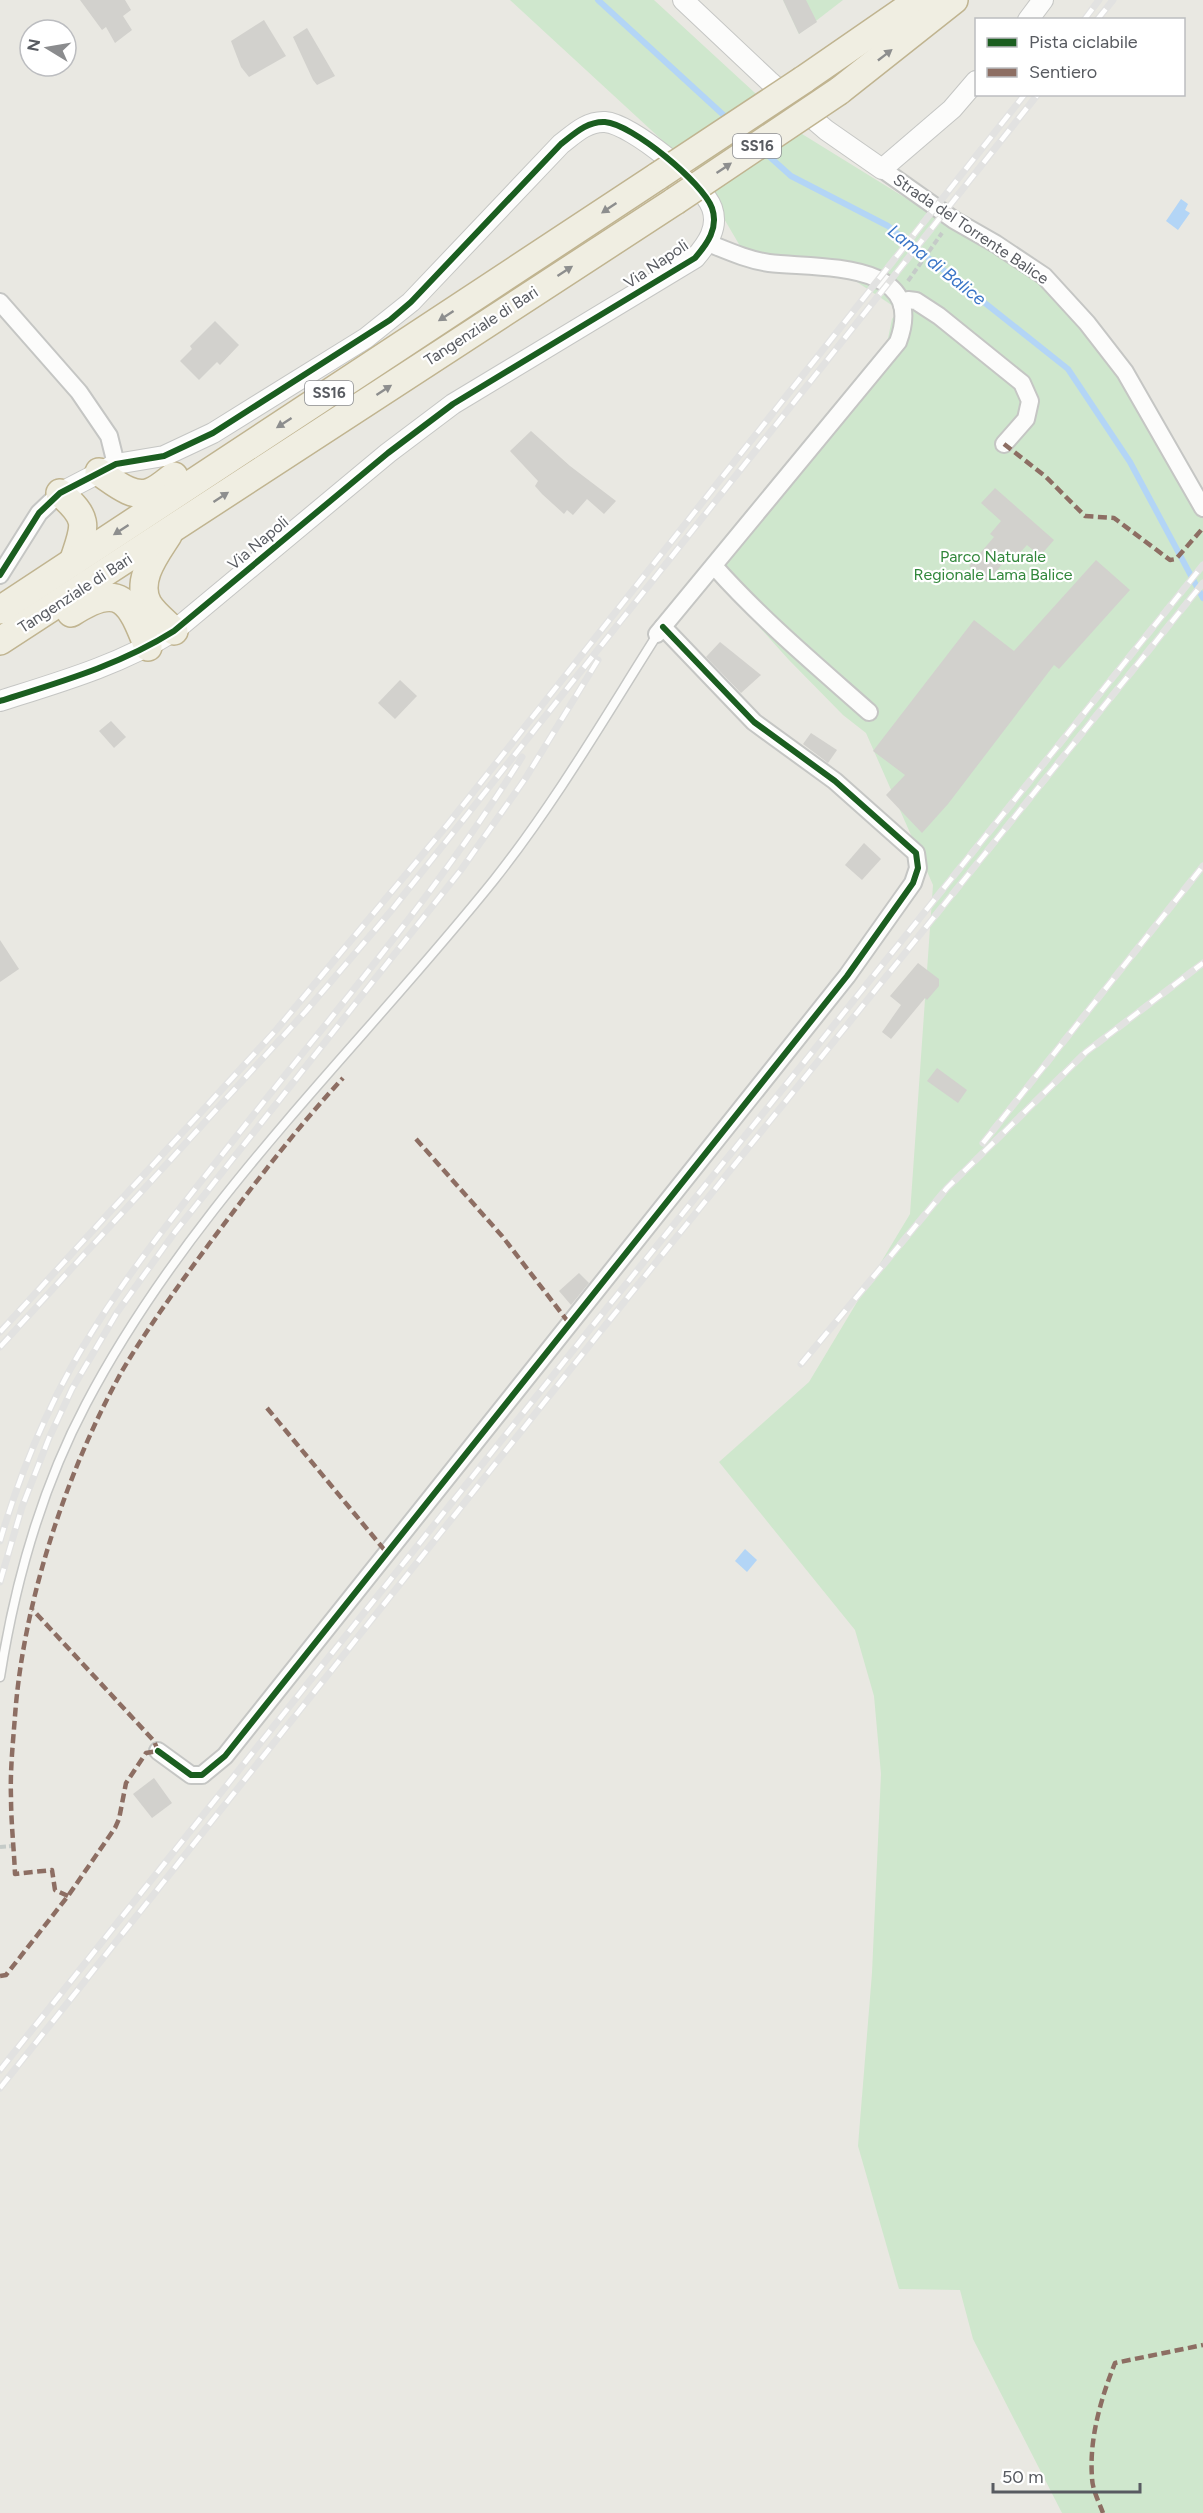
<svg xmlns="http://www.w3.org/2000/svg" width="1203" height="2513" font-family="Figtree,sans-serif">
<rect width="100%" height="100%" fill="#e9e8e2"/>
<g fill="#cfe7cd">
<path d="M510,0H654L794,129L925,210L1019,262L1090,330L1203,508V2513H1062L973,2339L960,2290L899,2289L858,2146L872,1973L881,1774L874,1696L855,1630L719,1462L809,1382L910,1214L933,885L866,733L843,715L789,660L709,571L885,353L892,319L899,310L851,278L750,263L723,217L663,141Z"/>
<path d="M783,0H843L799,34Z"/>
</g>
<g fill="#b3d5f6">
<path d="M1181,199L1188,204L1185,210L1190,213L1178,230L1166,221Z"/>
<path d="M745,1549L757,1560L747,1572L735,1561Z"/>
</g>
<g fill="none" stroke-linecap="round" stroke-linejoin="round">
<g stroke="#b3d5f6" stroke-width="6">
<path d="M598,0L730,121"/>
<path d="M762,150L791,176L888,226L1068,369L1130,462L1203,598"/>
</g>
</g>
<g fill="#d2d1cd">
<path d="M80,0H125L131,10L123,16L132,30L115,43L106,27L102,30Z"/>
<path d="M783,0H806L817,22L799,34Z"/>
<path d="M264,20L286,56L249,77L241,67L231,41Z"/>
<path d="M307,28L335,76L317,85L313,80L293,37Z"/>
<path d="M215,321L239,345L220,365L217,362L199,380L180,361L192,349L190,346Z"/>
<path d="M531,431L570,466L616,501L604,514L587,499L573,515L567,510L564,514L542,494L535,486L538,481L510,451Z"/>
<path d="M995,488L1054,540L1040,556L1027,545L1016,557L1012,553L987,582L969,566L994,537L990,534L1001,521L981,503Z"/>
<path d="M1096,560L1130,590L1059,669L1054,665L948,804L922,833L886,795L905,775L873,751L974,620L1014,651Z"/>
<path d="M720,642L761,675L741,693L706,657Z"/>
<path d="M400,680L417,696L395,719L378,703Z"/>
<path d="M111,721L126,737L114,748L99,731Z"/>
<path d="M811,733L837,750L828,763L803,744Z"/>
<path d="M864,843L881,859L862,880L845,865Z"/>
<path d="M0,940L19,969L0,982Z"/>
<path d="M918,963L939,979V986L927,1000L925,998L891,1039L882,1032L901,1005L890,996Z"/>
<path d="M937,1068L967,1090L958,1103L927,1081Z"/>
<path d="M579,1273L589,1283L571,1305L559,1291Z"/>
<path d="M154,1778L172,1803L152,1818L133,1794Z"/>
</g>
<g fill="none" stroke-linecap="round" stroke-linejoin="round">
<g stroke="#c5c6c4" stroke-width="11">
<path id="service" d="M0,1677C15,1582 41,1489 86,1404C190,1206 356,1052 494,880C555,803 605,717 657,635"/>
</g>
<g stroke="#c5c6c4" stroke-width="20">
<g id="minor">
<path d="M882,169L954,220L996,244L1044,276L1087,323L1125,372L1203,508"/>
<path d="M0,302L79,392L109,436L116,464"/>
<path d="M902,305L908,300L916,301L939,316L1022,383L1030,401L1026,419L1004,444"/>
<path d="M714,566C761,619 816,665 869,712"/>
<path d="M0,575L39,513L60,493"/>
<path d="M657,634L898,342C929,259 818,269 769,263C748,260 728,251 708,243"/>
<path d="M158,1751L191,1775H202L225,1756L847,976L913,883L918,868L916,853L835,781L754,722L663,627"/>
</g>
</g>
<g stroke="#c5c6c4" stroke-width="22">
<g id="tertiary">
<path d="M683,0L769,81L826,130L882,169L952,109L976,81"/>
<path d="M1028,20L1043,0"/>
<path d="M0,701C60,682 120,665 174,631L388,453L453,404L695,258C707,244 719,228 712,208C703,183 632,124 605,122C587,121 574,134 561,144L411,302L366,338L213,433L164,456L116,464L60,493"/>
</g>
</g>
<g stroke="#c0b490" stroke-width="30">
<g id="trunk">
<path d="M803,80L919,0"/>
<path d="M839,91L954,0"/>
<path d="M99,472C113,481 132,499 150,492C159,489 167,481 174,476"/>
<path d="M60,493C91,520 85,526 73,562"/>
<path d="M168,535C156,554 135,580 148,604C154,614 166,623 174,631"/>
<path d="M0,610L658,176"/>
<path d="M71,613C121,581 130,601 148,647"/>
<path d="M0,641L675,201"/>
</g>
</g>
<g stroke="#c5cbc8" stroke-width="4" stroke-dasharray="6 3" stroke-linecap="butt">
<path d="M908,281L942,233"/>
<path d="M0,1847L14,1846"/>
</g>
<use href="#service" stroke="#fcfcfb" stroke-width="8"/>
<use href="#minor" stroke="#fcfcfb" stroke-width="16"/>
<use href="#tertiary" stroke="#fcfcfb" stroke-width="20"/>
<use href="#trunk" stroke="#f0eee2" stroke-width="27"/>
<g stroke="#e2e2e1" stroke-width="7">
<g id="rail">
<path d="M1084,20L1099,0"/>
<path d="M1097,20L1113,0"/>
<path d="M983,1143L1203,866"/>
<path d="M0,1332L277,1029L448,824L1025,94"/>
<path d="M0,1347L306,1011L391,911L1038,94"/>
<path d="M801,1364L947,1188L1086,1052L1203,963"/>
<path d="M0,1541C22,1466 54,1391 97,1324C139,1257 190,1196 239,1133C336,1010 439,890 522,757"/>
<path d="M0,1582L22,1507L49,1438L72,1389L118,1311L175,1232L461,870L525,779L598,660"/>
<path d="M0,2070L590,1329L1203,565"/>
<path d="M0,2088L600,1332L1203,583"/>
</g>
</g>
<use href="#rail" stroke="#fff" stroke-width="4.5" stroke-dasharray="14" stroke-linecap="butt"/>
<g stroke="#c0b490" stroke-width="30" stroke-linecap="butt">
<g id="trunk-bridge">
<path d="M658,176L803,80"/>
<path d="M675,201L839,91"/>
</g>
</g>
<use href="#trunk-bridge" stroke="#f0eee2" stroke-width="27"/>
<g stroke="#8d6e63" stroke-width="4.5" stroke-dasharray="9 4.5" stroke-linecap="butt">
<path d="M1004,444L1045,476L1085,516L1114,518L1170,560L1176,559L1203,528"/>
<path d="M416,1139L502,1236L569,1323"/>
<path d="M267,1408L387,1553"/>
<path d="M68,1896L55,1890L52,1870L15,1874C14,1849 11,1823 11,1797C10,1771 13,1742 15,1716C23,1603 67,1470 122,1371C148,1327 179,1285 209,1244C252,1187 295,1130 343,1078"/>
<path d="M0,1976L6,1975L68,1896L115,1828L119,1819L126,1783L146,1753L158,1751L154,1741L33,1610"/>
<path d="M1103,2513C1099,2502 1092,2489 1092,2477C1089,2439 1101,2398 1115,2363L1203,2345"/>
</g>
<g stroke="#fff" stroke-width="10">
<g id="cycleway">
<path d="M0,575L39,513L60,493L116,464L164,456L213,433L390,320L411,302L561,144C574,134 587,121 605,122C632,124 703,183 712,208C719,228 707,244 695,258L453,404L388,453L174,631C120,665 60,682 0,701"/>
<path d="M158,1751L191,1775H202L225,1756L847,976L913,883L918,868L916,853L835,781L754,722L663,627"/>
</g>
</g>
<use href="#cycleway" stroke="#1b5e20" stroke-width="6"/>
</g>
<defs><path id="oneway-solid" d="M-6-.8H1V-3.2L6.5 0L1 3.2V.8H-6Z" transform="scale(1.5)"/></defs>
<g fill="#8d8e8e">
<use href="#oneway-solid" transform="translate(885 55) rotate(-38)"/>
<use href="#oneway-solid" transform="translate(724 168) rotate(-34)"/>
<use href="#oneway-solid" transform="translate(609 208) rotate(146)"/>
<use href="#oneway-solid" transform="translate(565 271) rotate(-33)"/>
<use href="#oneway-solid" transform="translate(446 316) rotate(147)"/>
<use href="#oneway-solid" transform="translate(384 390) rotate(-33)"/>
<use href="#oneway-solid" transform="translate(284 423) rotate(147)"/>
<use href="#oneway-solid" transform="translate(221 497) rotate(-33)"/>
<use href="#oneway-solid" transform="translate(121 530) rotate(147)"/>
</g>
<g text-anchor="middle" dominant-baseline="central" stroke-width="4.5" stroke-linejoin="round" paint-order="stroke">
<g fill="#fff" stroke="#8a8c90" stroke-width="1.5">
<rect x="733" y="134" width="48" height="24" rx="4.5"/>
<rect x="305" y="381" width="48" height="24" rx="4.5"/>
</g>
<g font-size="15" font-weight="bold" fill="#585b61">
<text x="757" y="146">SS16</text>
<text x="329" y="393">SS16</text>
</g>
<g font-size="16" fill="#585b61" stroke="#fff">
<text transform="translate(971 229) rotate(34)">Strada del Torrente Balice</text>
<text transform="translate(656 264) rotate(-34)">Via Napoli</text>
<text transform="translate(481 326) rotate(-33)">Tangenziale di Bari</text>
<text transform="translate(258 543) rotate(-40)">Via Napoli</text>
<text transform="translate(75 593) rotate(-33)">Tangenziale di Bari</text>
</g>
<g font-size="16" fill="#31873b" stroke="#fff">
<text x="993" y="556">Parco Naturale<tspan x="993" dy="18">Regionale Lama Balice</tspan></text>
</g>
<g font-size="18" font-style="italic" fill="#3a75c7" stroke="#fff">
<text transform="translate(937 265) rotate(38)">Lama di Balice</text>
</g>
</g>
<rect x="975" y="18" width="210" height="78" fill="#ffffff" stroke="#bcbdc0" stroke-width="1.5"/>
<rect x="987" y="38" width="30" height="9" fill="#1b5e20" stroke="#bcbdc0" stroke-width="1.5"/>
<text x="1029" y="48" font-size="18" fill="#585b61">Pista ciclabile</text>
<rect x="987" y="68" width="30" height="9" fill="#8d6e63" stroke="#bcbdc0" stroke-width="1.5"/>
<text x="1029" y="78" font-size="18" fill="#585b61">Sentiero</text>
<g transform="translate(48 48) rotate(281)"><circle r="28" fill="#ffffff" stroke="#bcbdc0" stroke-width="1.5"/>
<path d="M0-4.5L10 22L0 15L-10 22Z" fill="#8b8c8e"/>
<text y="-9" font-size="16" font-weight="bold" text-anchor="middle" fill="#585b61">N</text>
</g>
<path d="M993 2483v9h147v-9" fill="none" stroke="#585b61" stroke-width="3"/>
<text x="1002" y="2483" font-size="18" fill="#585b61" stroke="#ffffff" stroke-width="4.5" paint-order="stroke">50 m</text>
</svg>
